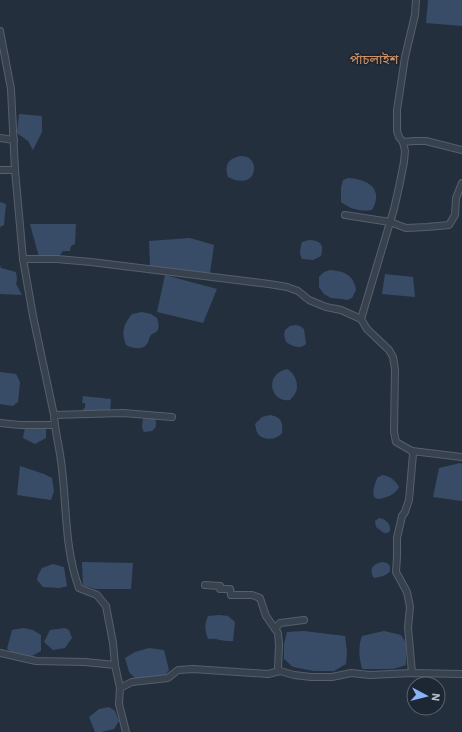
<svg xmlns="http://www.w3.org/2000/svg" width="462" height="732" font-family="'IBM Plex Sans','Noto Sans Bengali',sans-serif">
<rect width="100%" height="100%" fill="#242f3e"/>
<g fill="#394c67">
<path d="M428,0H462V26L426,23Z"/>
<path d="M19,114L42,116V132L33,150L28,141L18,134L17,132Z"/>
<path d="M240,156C242,156 245,156 247,157C260,162 256,191 228,177C224,165 228,159 240,156Z"/>
<path d="M348,178C368,179 384,189 372,210C360,212 351,209 341,202V188L343,180Z"/>
<path d="M0,202L6,204L4,225L0,227Z"/>
<path d="M30,224H76L75,244L71,246L70,251H63L59,256L39,257Z"/>
<path d="M190,238L214,245L210,273L150,267L149,241Z"/>
<path d="M309,240C321,241 324,244 321,256L313,260L302,259C299,253 300,249 302,242Z"/>
<path d="M0,265L1,268L16,272L17,279L16,284L22,295L0,294Z"/>
<path d="M330,270C344,271 354,275 356,290L352,298L347,300L342,299L331,298L324,294L319,287V277L324,272Z"/>
<path d="M385,274L413,277L415,297L382,294Z"/>
<path d="M165,275L217,289L203,323L157,312Z"/>
<path d="M142,312L151,314L157,318C158,322 160,328 157,331C156,333 153,333 151,335C149,337 149,341 147,344C142,351 132,348 126,345C121,332 123,325 132,314Z"/>
<path d="M296,325L300,326L304,329L306,344C299,350 292,346 286,342L284,335L285,330L290,326Z"/>
<path d="M287,369C295,373 299,384 296,392C295,395 292,397 290,400C270,403 264,374 287,369Z"/>
<path d="M0,372L16,374L20,382L18,402L13,406L0,404Z"/>
<path d="M83,396L111,399L110,412L83,411V409L85,408V403H82Z"/>
<path d="M270,415C282,417 283,423 282,433C277,440 263,441 258,434C256,431 256,428 255,424L262,417Z"/>
<path d="M150,418L155,419C157,424 156,428 152,431L145,432L143,431L142,426L143,419Z"/>
<path d="M38,426L46,428V438L35,444L23,438L25,427Z"/>
<path d="M460,463L462,464V501L433,497L439,468Z"/>
<path d="M20,466L44,474L52,478L54,491L51,500L17,495Z"/>
<path d="M383,475C391,477 395,480 399,487C395,495 386,498 378,499L374,497C372,490 375,483 378,477Z"/>
<path d="M379,518C386,519 391,524 390,531L387,533H384L376,527L375,521Z"/>
<path d="M82,562L133,563L131,589H95L83,585Z"/>
<path d="M382,562L387,563L390,566V571C387,576 379,577 374,578C368,568 374,564 382,562Z"/>
<path d="M53,564L64,567L67,586L60,588L43,587L37,580L38,575L42,568Z"/>
<path d="M219,615L228,616L235,622L233,641C223,642 217,638 208,639C205,629 204,626 208,616Z"/>
<path d="M23,628L33,630L41,635V651L32,656L14,654L7,649L12,630Z"/>
<path d="M65,628L69,630L72,638L65,648L53,650L44,642L50,630Z"/>
<path d="M304,631L345,636L347,651L346,664L334,671H314L293,667L284,659V644L287,632Z"/>
<path d="M384,631L401,635L406,643V665L393,669H362C359,658 358,646 362,636Z"/>
<path d="M149,648L164,650L169,670L164,677L137,680L129,672L125,658L135,652Z"/>
<path d="M109,707L115,711L119,721L114,729L101,732H95L89,717L99,709Z"/>
</g>
<g fill="none" stroke-linecap="round" stroke-linejoin="round">
<g stroke="#565f6c" stroke-width="8">
<g id="street">
<path d="M0,31L11,89L15,170L23,259L33,316L54,415C55,431 59,445 61,461C67,503 64,548 79,588L97,595L106,606L113,643L115,665L120,688"/>
<path d="M0,138L14,140"/>
<path d="M403,142L414,141H426L462,150"/>
<path d="M0,170H15"/>
<path d="M345,215L390,222L406,228L427,227L449,225L455,215L456,198L462,183"/>
<path d="M23,259H57L91,262L269,284L287,287L298,291L309,300L326,307L341,310L361,319L367,329L389,350L393,357L395,369L394,432L396,442L412,451L413,454L409,500L405,512L402,516L397,538V557L396,572L407,592L410,607L408,627L412,673"/>
<path d="M361,319L394,209L399,187L404,162L405,151L403,142L399,137L397,131V110L405,57L415,15L416,0"/>
<path d="M54,415L123,413L172,417"/>
<path d="M0,423L20,425H55"/>
<path d="M412,451L462,457"/>
<path d="M205,585L220,586V589H230L231,595H252L260,598L266,616L278,633L279,645L278,668L280,671"/>
<path d="M275,629L280,623L304,620"/>
<path d="M0,653L36,661L85,662L115,665"/>
<path d="M126,732L119,704L120,688L132,682L168,678L178,670L193,669L268,674L280,671L294,675L311,677H332L351,673L370,675L412,673L462,674"/>
</g>
</g>
<use href="#street" stroke="#38414e" stroke-width="6"/>
</g>
<g text-anchor="middle" dominant-baseline="central" stroke-width="3.5" stroke-linejoin="round" paint-order="stroke">
<g font-size="13" fill="#d59563" stroke="#1d2633">
<text x="374" y="59">পাঁচলাইশ</text>
</g>
</g>
<g transform="translate(426 696) rotate(97)"><circle r="19" fill="#1d2633" stroke="#59626f"/>
<path d="M0-3L7 15L0 10L-7 15Z" fill="#8ab4f8"/>
<text y="-6" font-size="11" font-weight="bold" text-anchor="middle" fill="#b4bcc9">N</text>
</g>
</svg>
